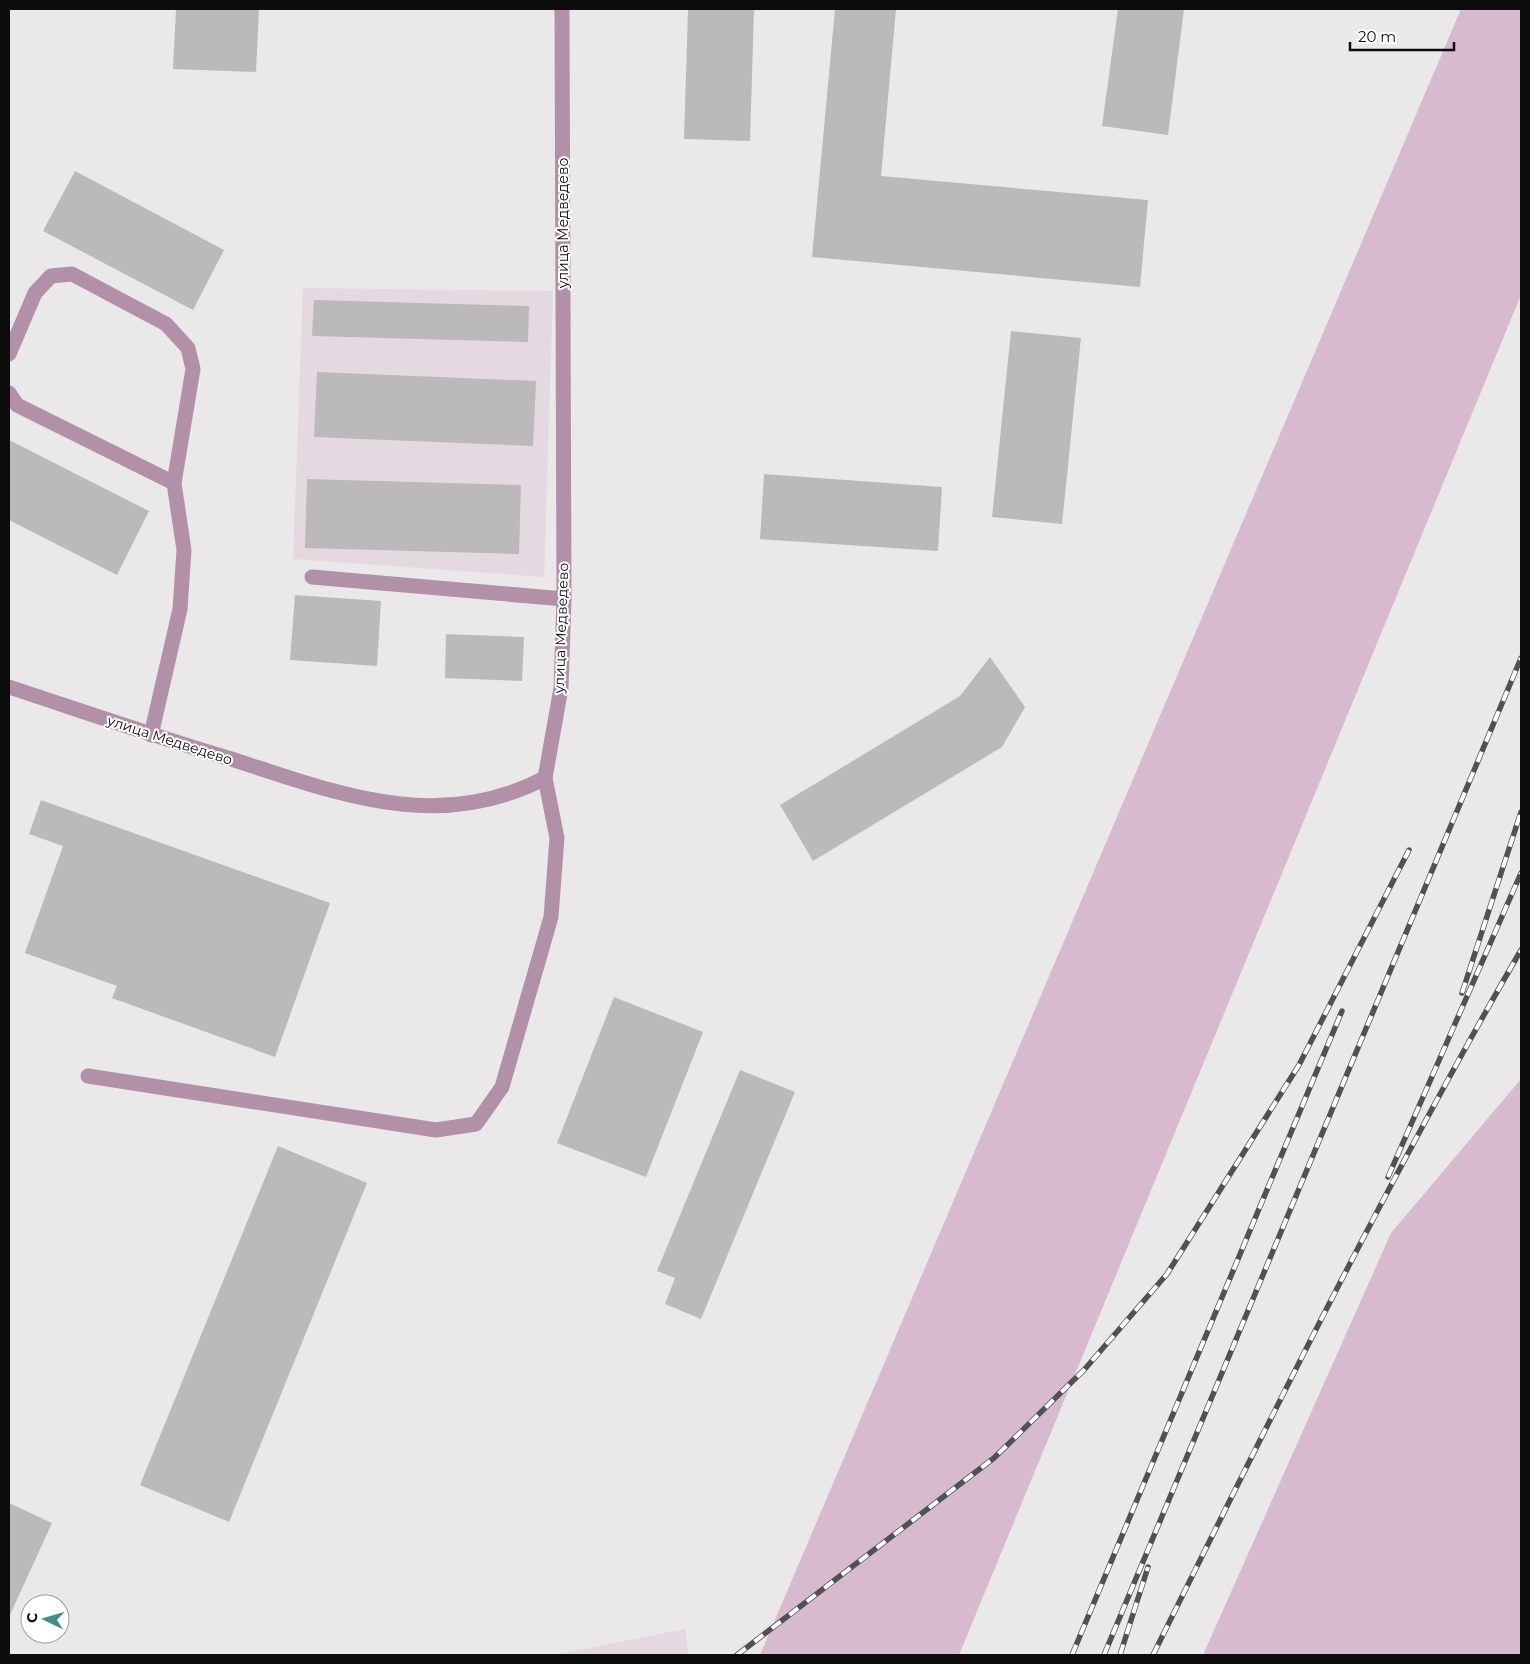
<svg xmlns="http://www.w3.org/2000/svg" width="1530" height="1664" font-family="Montserrat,sans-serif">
<rect width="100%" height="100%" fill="#ebe8ea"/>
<g fill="#e4d9e0">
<path d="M303,288L553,291L544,577L293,559Z"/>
<path d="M685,1629L689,1655H554Z"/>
</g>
<g fill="#d8bace">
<path d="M1461,9H1521V295L959,1655H760Z"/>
<path d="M1521,1079V1655H1203L1391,1233Z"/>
</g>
<g fill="#bbb9ba">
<path d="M176,9H259L256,72L173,69Z"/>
<path d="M688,9H754L750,141L684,139Z"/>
<path d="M835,9H896L881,176L1148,200L1140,287L812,257Z"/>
<path d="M1118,9H1184L1168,135L1102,126Z"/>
<path d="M75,171L224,250L193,310L43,231Z"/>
<path d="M314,300L529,306L528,342L312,336Z"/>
<path d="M1011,331L1081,338L1062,524L992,517Z"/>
<path d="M317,372L536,381L533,446L314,437Z"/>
<path d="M9,440L149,511L117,575L9,520Z"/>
<path d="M764,474L942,487L938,551L760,539Z"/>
<path d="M307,479L521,485L519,554L305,548Z"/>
<path d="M295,595L381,601L377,666L290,660Z"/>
<path d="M446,634L524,637L522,681L445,678Z"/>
<path d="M990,657L1025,707L1002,747L813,861L780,805L960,696Z"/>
<path d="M41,800L330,903L275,1057L112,998L117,986L25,953L63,846L29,834Z"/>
<path d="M614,997L703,1032L646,1177L557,1143Z"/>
<path d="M740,1070L795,1092L701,1319L665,1304L675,1278L657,1271Z"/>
<path d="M278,1146L367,1183L229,1522L140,1485Z"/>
<path d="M9,1503L52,1523L9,1617Z"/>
</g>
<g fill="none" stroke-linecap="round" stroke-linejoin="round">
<g stroke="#b291a8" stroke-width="15">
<path d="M9,354L35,293L51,276L72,274L166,324L188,348L193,369L174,483L184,550L180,609L151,735"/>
<path d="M9,393L17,405L174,483"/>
<path d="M312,577L564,599"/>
<path d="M9,687C82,711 154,736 228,758C335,792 436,835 545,778"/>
<path d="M88,1076L436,1130L476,1124L502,1087L551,917L557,838L545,778L561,688L564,599L562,9"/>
</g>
<g stroke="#525052" stroke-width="5.5">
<g id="rail">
<path d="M1462,993L1521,812"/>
<path d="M1388,1177L1521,873"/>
<path d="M737,1655L994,1458L1084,1370L1167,1274L1299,1065L1409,850"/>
<path d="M1072,1655L1342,1011"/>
<path d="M1104,1655L1521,658"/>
<path d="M1120,1655L1148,1567"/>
<path d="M1153,1655C1271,1417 1388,1180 1521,950"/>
</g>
</g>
<use href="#rail" stroke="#fff" stroke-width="4" stroke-dasharray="11" stroke-linecap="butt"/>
</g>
<g text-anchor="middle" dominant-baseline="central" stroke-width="4" stroke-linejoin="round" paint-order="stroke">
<g font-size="14" fill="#0d0c0d" stroke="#fff">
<text transform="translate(563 223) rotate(-90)">улица Медведево</text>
<text transform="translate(561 628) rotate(-88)">улица Медведево</text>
<text transform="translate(170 740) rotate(18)">улица Медведево</text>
</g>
</g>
<rect width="1530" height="1664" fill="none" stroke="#0d0c0d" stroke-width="20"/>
<g transform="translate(45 1619) rotate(275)"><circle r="24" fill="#ffffff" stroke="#9e9e9e"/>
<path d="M0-4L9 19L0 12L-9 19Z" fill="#458c86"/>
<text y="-8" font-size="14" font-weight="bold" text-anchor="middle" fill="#0d0c0d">С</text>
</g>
<path d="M1350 42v8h104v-8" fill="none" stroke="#0d0c0d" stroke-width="2.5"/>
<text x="1358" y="42" font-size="15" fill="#0d0c0d" stroke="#ffffff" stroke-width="4" paint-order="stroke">20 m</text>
</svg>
